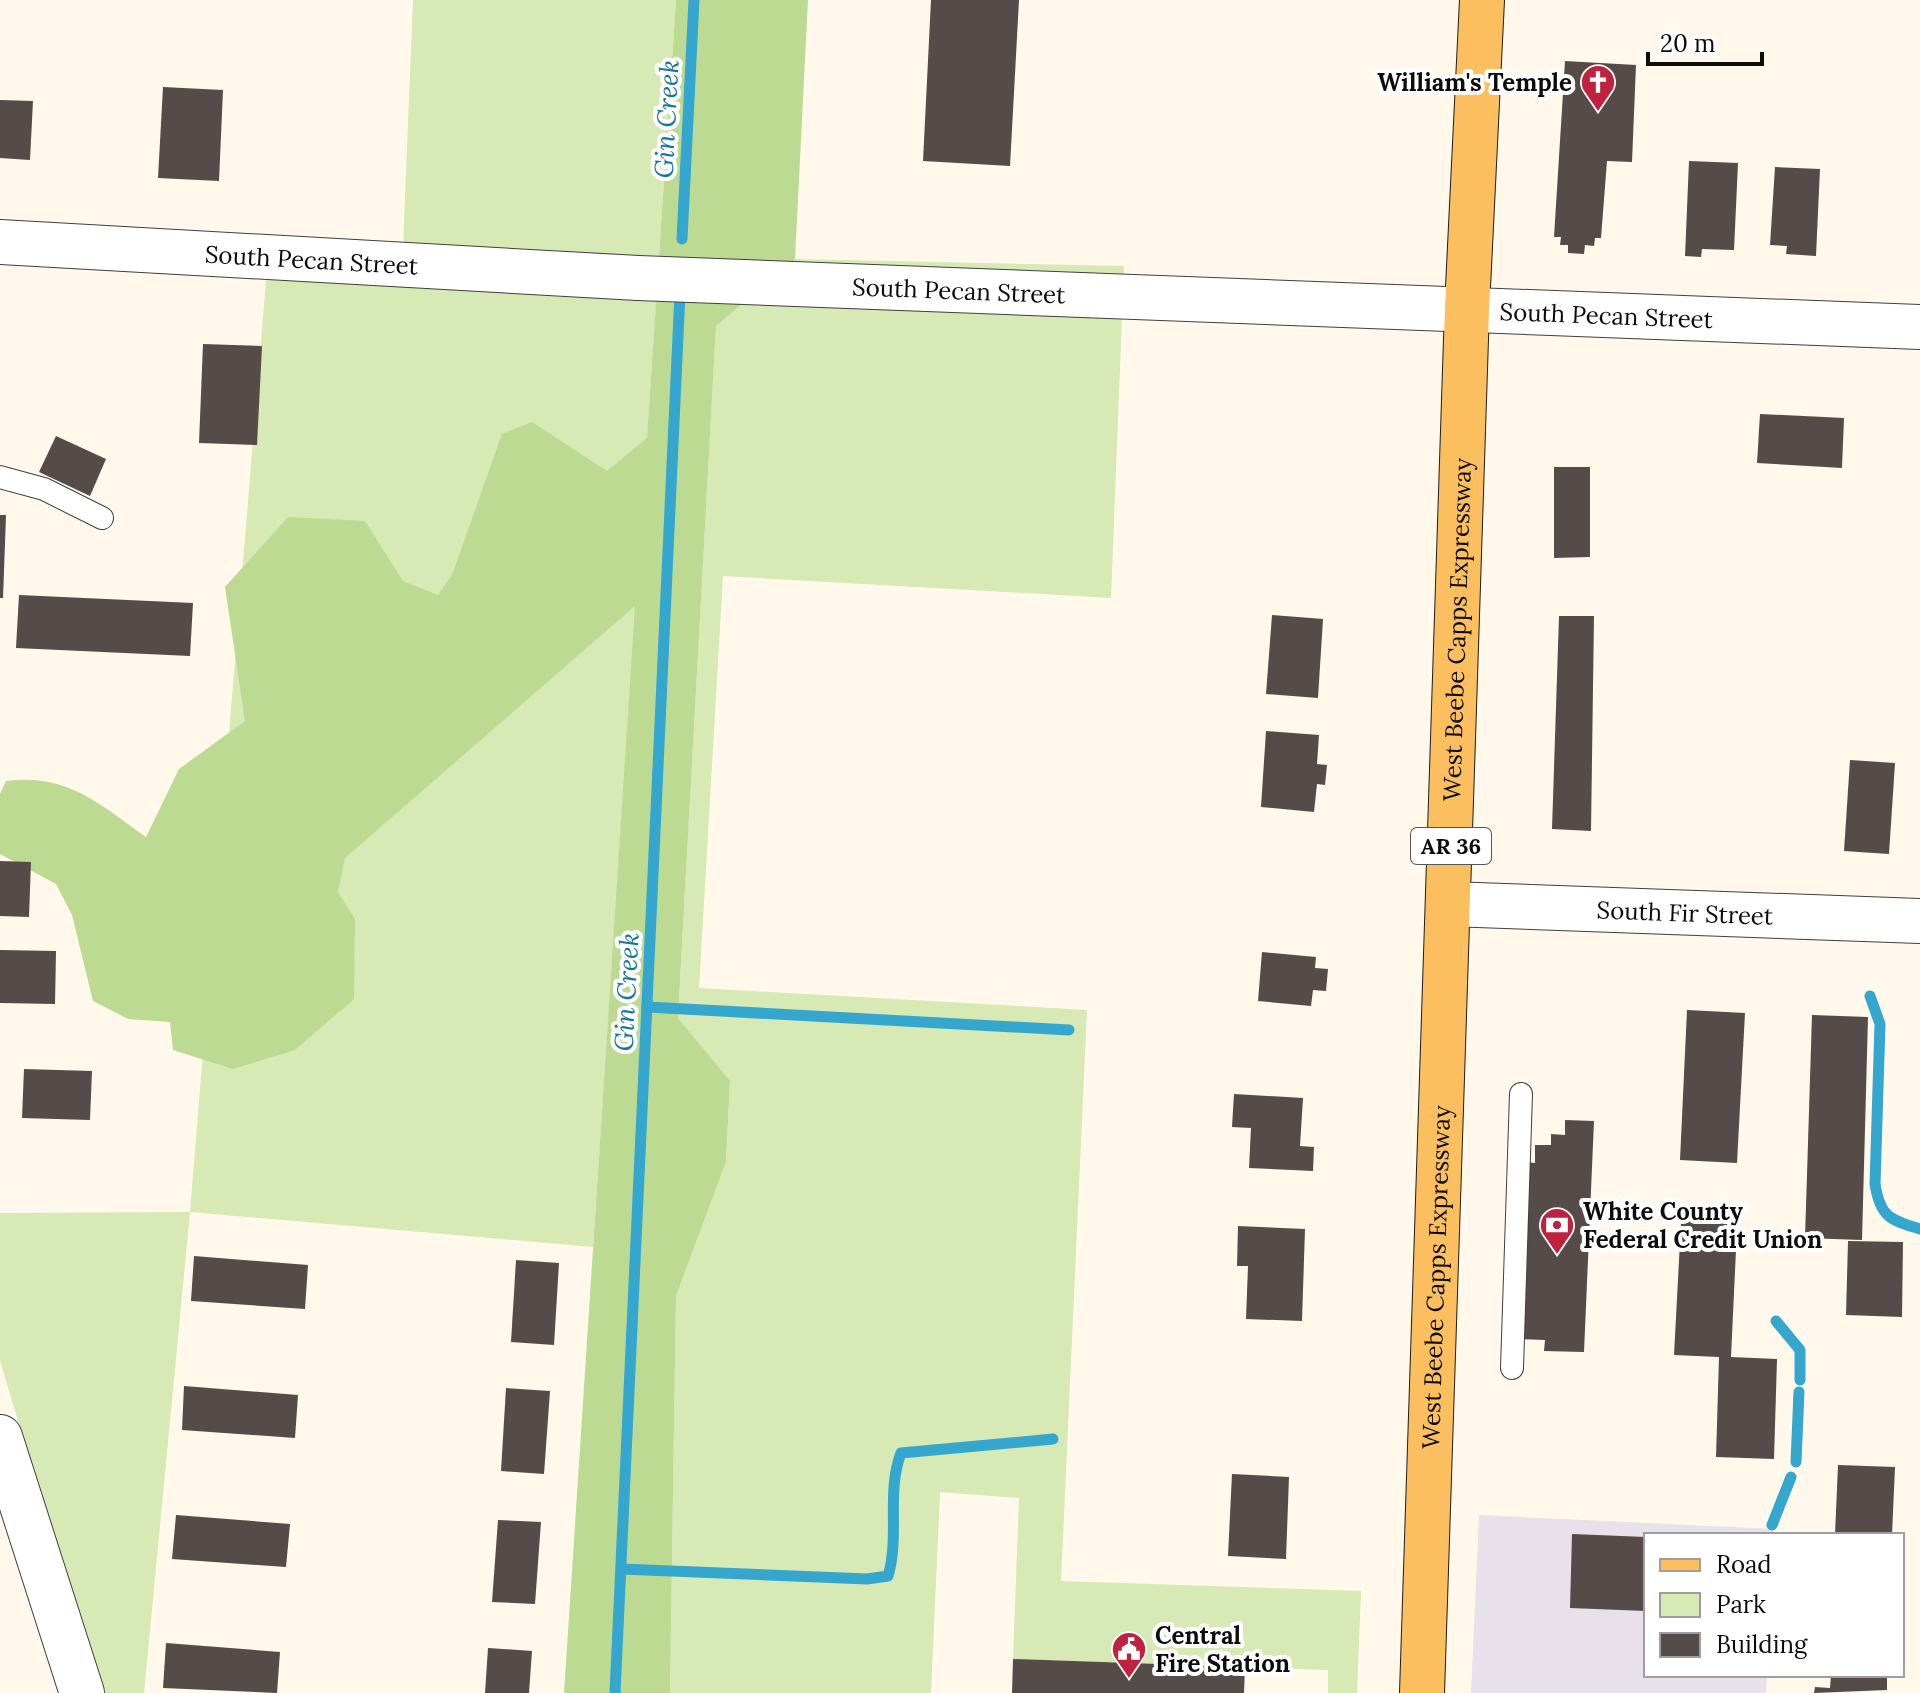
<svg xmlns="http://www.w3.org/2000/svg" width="1920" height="1693" font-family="Lora,serif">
<rect width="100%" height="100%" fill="#fff8eb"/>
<path fill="#e8e0eb" d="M1479,1515L1774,1529L1773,1535H1646V1675H1767L1766,1693H1471Z"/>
<g fill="#d7e9b4">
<path d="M413,0H676L659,257L403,247Z"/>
<path d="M795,259L1124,266L1111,598L723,576L699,988L1087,1010L1061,1581L1361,1591L1357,1693H1328V1670L1013,1659L1019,1498L940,1492L931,1693H670L676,1296L726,1162L730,1082L678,1018L716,325Z"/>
<path d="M267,268L657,289L593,1247L190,1212L144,1693H100L0,1361V1213L190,1212Z"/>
</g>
<path fill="#bdda93" d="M676,0H808L795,259L716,326L678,1018L730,1081L726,1162L676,1296L670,1693H564L635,606L345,858L338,892L355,919L354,999L295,1050L233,1069L173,1050L170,1022L128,1019L93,1001L72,915L56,884L0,854V794L6,781C67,773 98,803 146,837L179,769L245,721L225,587L288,517L365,521L403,581L438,595L452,575L502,434L532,422L607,471L647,438Z"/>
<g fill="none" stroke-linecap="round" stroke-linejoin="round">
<g stroke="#35a7cf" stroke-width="11">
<path d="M682,239L694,0"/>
<path d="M1870,996L1880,1024L1875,1184C1880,1216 1889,1220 1920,1229"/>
<path d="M647,1007L1069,1030"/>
<path d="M1776,1321L1800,1350V1380"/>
<path d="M1796,1462L1799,1392"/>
<path d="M1772,1525L1791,1477"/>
<path d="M621,1569L867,1579L888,1576C900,1536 886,1492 901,1453L1053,1439"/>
<path d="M615,1693L680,293"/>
</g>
</g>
<g fill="#554b48">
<path d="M931,0H1019L1010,166L923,161Z"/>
<path d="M1565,61L1636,65L1632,162L1607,161L1601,238H1595L1594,246L1585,245L1584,254L1568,253V245H1560L1561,237H1554Z"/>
<path d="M163,87L223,90L219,181L158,178Z"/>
<path d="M0,100L33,101L30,160L0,158Z"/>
<path d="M1689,161L1738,163L1734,250L1702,249L1701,257L1685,256Z"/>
<path d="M1775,167L1820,169L1816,256L1786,254L1787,246L1770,245Z"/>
<path d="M203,344L262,346L257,445L199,443Z"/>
<path d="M1760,414L1844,418L1842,468L1757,463Z"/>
<path d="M56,436L106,459L90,496L39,472Z"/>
<path d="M1554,467H1590V557L1554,558Z"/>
<path d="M0,515H6L3,598H0Z"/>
<path d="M19,595L193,603L190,656L16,648Z"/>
<path d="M1272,615L1323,619L1318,698L1266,694Z"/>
<path d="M1559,616H1594L1591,831L1552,829Z"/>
<path d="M1266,731L1319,735L1317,764L1327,765L1325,785L1317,784L1314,812L1261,807Z"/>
<path d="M1850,760L1895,763L1889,854L1844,851Z"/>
<path d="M0,861L31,862L29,917L0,916Z"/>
<path d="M0,950L56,951L55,1004L0,1003Z"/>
<path d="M1262,952L1316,957L1315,968L1328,969L1326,991L1313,990L1311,1006L1258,1001Z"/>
<path d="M1687,1010L1745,1013L1737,1163L1680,1160Z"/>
<path d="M1812,1015L1868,1017L1862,1240L1805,1238Z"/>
<path d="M24,1069L92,1071L90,1120L22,1118Z"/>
<path d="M1234,1094L1303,1098L1300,1146L1314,1147L1313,1171L1249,1168L1251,1128L1232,1127Z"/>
<path d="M1565,1120L1594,1121L1584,1352L1544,1351L1545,1340L1521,1339L1525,1162L1535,1163V1145H1551V1134L1565,1135Z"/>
<path d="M1682,1204L1738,1207L1731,1357L1777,1359L1774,1459L1716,1457L1719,1357L1674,1355Z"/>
<path d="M1238,1226L1305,1229L1302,1321L1246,1319L1248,1266H1237Z"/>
<path d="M1848,1241L1903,1242L1902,1317L1846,1315Z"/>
<path d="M194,1256L308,1265L305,1309L191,1301Z"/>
<path d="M516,1260L559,1263L554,1345L511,1342Z"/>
<path d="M184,1386L298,1395L295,1438L182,1430Z"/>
<path d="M506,1388L550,1391L544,1474L501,1471Z"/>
<path d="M1838,1465L1895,1467L1892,1535H1835Z"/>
<path d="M1232,1474L1289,1477L1286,1559L1228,1556Z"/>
<path d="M176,1515L290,1524L286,1567L172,1559Z"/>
<path d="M498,1520L541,1522L535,1604L492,1602Z"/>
<path d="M1572,1534L1646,1537V1611L1570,1608Z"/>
<path d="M166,1643L280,1652L277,1693L163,1688Z"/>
<path d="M488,1648L532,1651L529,1693H485Z"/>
<path d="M1013,1659L1245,1667L1244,1693H1012Z"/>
<path d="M1831,1675H1887V1690L1814,1693L1815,1687L1830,1688Z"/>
</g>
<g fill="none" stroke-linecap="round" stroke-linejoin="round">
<g stroke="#3f3f3f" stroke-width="24">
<g id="lane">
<path d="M0,477L44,489L102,518"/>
<path d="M1512,1368L1521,1094"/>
</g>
</g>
<g stroke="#3f3f3f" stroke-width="46">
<g id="street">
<path id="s1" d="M0,242L638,278L1920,327"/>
<path id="s2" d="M1449,904L1920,921"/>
<path d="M0,1437L82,1693"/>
</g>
</g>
<g stroke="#1d1d1d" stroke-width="46">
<g id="primary">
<path id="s3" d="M1422,1693L1467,308L1482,0"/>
</g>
</g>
<use href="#lane" stroke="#fff" stroke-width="22"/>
<use href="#street" stroke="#fff" stroke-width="44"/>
<use href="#primary" stroke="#fbbf5f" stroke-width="44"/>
</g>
<defs>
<g id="church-pin" transform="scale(1.8)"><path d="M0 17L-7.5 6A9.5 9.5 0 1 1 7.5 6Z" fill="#be223f" stroke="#fff"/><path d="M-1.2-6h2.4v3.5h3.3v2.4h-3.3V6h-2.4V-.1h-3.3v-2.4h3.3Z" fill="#fff"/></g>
<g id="bank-pin" transform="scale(1.8)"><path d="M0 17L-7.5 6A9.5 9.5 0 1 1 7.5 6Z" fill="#be223f" stroke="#fff"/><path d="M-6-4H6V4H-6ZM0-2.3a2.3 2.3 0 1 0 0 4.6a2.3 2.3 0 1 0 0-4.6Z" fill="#fff"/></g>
<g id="civic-pin" transform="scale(1.8)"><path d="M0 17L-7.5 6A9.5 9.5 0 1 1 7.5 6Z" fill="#be223f" stroke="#fff"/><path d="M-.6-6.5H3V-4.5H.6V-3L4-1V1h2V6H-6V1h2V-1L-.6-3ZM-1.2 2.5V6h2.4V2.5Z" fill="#fff"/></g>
</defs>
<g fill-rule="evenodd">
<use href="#church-pin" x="1598" y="82"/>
<use href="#bank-pin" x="1557" y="1225"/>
<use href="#civic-pin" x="1129" y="1649"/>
</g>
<g text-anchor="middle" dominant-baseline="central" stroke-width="8" stroke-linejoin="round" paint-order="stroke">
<rect fill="#fff" stroke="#555" stroke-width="2" x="1411" y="828" width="80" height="36" rx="6"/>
<g font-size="22" font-weight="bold" fill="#0c0c0c">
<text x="1451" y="846">AR 36</text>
</g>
<g font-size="24" font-weight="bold" fill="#0c0c0c" stroke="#fff" text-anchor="start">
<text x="1572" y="82" text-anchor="end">William's Temple</text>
<text x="1583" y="1211">White County<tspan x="1583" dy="28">Federal Credit Union</tspan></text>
<text x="1155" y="1635">Central<tspan x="1155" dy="28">Fire Station</tspan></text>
</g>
<g font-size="24" fill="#0c0c0c" stroke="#fff">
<text stroke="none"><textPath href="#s1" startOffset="312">South Pecan Street</textPath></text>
<text stroke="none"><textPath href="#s1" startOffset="960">South Pecan Street</textPath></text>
<text stroke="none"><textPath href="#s1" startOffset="1608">South Pecan Street</textPath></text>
<text stroke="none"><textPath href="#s3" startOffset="1064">West Beebe Capps Expressway</textPath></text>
<text stroke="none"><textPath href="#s2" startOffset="236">South Fir Street</textPath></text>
<text stroke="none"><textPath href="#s3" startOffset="416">West Beebe Capps Expressway</textPath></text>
</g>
<g font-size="26" font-style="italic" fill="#14769f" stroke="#fff">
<text transform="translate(666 119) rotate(-87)">Gin Creek</text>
<text transform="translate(626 992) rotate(-87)">Gin Creek</text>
</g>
</g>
<rect x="1644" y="1533" width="260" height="144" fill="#ffffff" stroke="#9e9e9e" stroke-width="2"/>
<rect x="1660" y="1559" width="40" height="12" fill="#fbbf5f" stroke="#9e9e9e" stroke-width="2"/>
<text x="1716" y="1573" font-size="24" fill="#0c0c0c">Road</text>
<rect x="1660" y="1593" width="40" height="24" fill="#d7e9b4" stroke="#9e9e9e" stroke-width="2"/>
<text x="1716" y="1613" font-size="24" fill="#0c0c0c">Park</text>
<rect x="1660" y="1633" width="40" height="24" fill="#554b48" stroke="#9e9e9e" stroke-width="2"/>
<text x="1716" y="1653" font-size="24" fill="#0c0c0c">Building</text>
<path d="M1648 52v12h114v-12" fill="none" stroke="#0c0c0c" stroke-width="4"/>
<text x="1660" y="52" font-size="24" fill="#0c0c0c" stroke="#ffffff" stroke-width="6" paint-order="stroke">20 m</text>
</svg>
